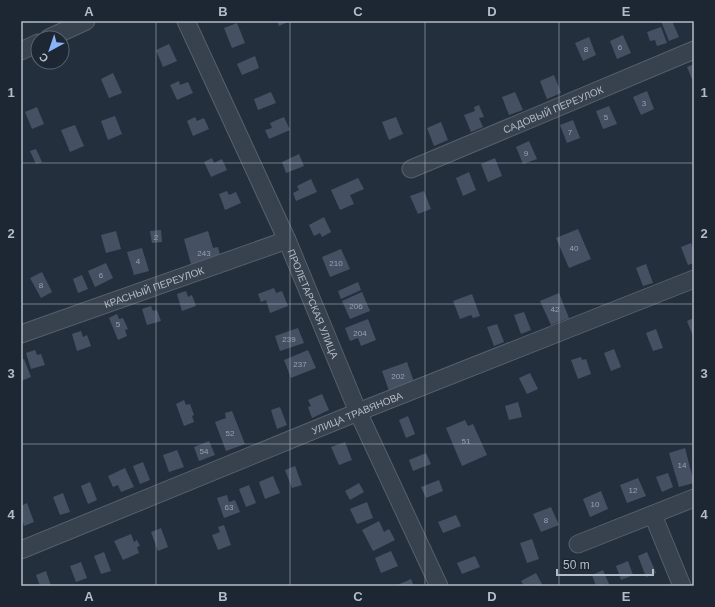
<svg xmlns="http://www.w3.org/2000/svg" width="715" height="607" font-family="Arial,sans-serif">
<rect width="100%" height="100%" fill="#242f3e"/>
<g fill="#455162">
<path d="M277,21H290L279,26Z"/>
<path d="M661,21H672L679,37L669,41Z"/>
<path d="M237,23L245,43L232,48L224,28Z"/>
<path d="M661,27L667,43L657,46L655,40L650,41L647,32Z"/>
<path d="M623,35L631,53L617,59L610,41Z"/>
<path d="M589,37L596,55L583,61L575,43Z"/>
<path d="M169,44L177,61L163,67L156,50Z"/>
<path d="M255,56L259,68L242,75L237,64Z"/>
<path d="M694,64V84L687,67Z"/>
<path d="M113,73L122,93L109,98L101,79Z"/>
<path d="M554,75L561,93L547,99L540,81Z"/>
<path d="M179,81L180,85L188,82L193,93L177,100L170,85Z"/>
<path d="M647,91L654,109L641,115L633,97Z"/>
<path d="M271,92L276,103L258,110L254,99Z"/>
<path d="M515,92L523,110L509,115L502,97Z"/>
<path d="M479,105L484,117L479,118L483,127L471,132L464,115L475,111L474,107Z"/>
<path d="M609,106L617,124L603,129L596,111Z"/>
<path d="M37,107L44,124L32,129L25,112Z"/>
<path d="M115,116L122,134L108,140L101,121Z"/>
<path d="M195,117L197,121L204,118L209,129L193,136L187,121Z"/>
<path d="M284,117L290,130L269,139L265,130L272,128L270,123Z"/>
<path d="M396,117L403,134L389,140L382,122Z"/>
<path d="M573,120L580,138L567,143L560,125Z"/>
<path d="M441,122L448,140L434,146L427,128Z"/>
<path d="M75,125L84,146L70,152L61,130Z"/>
<path d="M529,141L537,159L523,164L516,147Z"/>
<path d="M36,149L42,162L36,164L30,151Z"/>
<path d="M299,154L304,166L286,173L282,162Z"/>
<path d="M212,158L214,163L222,159L227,170L211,177L204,162Z"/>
<path d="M495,158L502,176L488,182L481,164Z"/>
<path d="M469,172L476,190L463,196L456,178Z"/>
<path d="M358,178L364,189L350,195L354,204L340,210L331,190Z"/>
<path d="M311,179L317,192L296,201L293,193L299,190L297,186Z"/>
<path d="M227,191L229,195L236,192L241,203L225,210L219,194Z"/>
<path d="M424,191L431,209L418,214L410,196Z"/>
<path d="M324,217L331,232L322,237L320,233L314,236L309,225Z"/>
<path d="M578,229L591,259L569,268L556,238Z"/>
<path d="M161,230L162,242L152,243L150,231Z"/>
<path d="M116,231L121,249L106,253L101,235Z"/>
<path d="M208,231L213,248L218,247L221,259L192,268L184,239Z"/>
<path d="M691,243L694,251V263L688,265L681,247Z"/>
<path d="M142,248L149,271L134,275L127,252Z"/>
<path d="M341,249L350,269L330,277L322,257Z"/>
<path d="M106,263L113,278L95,287L88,271Z"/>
<path d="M646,264L653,283L643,286L636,268Z"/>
<path d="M42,272L52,292L41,298L30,278Z"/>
<path d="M82,275L88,289L78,293L73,279Z"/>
<path d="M358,282L361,290L341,299L338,291Z"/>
<path d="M274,288L276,293L282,291L288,306L270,313L266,300L261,302L258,294Z"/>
<path d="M186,291L188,297L192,295L196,306L182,311L177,294Z"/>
<path d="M362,292L370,311L350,319L342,301Z"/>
<path d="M559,293L569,318L551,325L540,301Z"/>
<path d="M472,294L480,316L473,318L471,315L460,319L453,301Z"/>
<path d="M151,306L153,311L157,310L161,321L147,325L142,309Z"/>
<path d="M524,312L531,330L521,334L514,315Z"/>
<path d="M117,314L119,319L123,318L128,329L125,330L127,336L118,340L109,318Z"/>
<path d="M694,318V339L687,321Z"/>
<path d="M368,319L376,340L361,346L358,338L350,341L345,328Z"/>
<path d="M497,324L504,342L494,346L487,327Z"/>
<path d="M298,328L304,343L280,351L275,336Z"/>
<path d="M656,329L663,348L653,351L646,333Z"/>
<path d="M81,331L83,337L87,335L91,346L77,351L72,334Z"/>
<path d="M614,349L621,367L611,371L604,353Z"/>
<path d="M35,350L37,355L41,354L45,365L31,369L26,353Z"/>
<path d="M308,350L316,368L291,378L284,360Z"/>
<path d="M581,357L582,360L586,359L591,374L578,379L571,360Z"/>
<path d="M24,359L31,377L21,381V360Z"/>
<path d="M407,362L414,382L389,391L382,371Z"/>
<path d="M530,373L538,389L527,394L519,378Z"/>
<path d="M322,394L329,410L312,418L308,407L311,406L308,400Z"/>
<path d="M184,400L186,405L190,404L194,415L192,416L194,422L184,426L176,404Z"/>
<path d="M518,402L522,417L509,420L505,406Z"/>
<path d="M280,407L287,425L277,429L271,410Z"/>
<path d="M232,411L245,444L226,451L215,422L226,418L225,413Z"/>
<path d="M408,416L415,434L406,438L399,420Z"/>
<path d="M465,420L468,426L473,424L487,455L462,466L446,428Z"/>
<path d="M209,441L215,455L199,461L194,447Z"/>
<path d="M345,442L352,460L339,465L331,447Z"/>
<path d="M685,448L694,483L679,487L669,453Z"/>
<path d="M177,450L184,467L169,472L163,455Z"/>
<path d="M426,453L431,464L413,471L409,460Z"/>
<path d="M143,462L150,480L140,484L133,466Z"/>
<path d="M295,466L302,485L292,488L285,470Z"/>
<path d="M125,468L134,487L121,492L118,485L113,487L108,476Z"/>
<path d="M668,473L673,487L662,492L656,477Z"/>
<path d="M273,476L280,493L265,499L259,482Z"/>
<path d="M638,478L646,496L627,503L620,485Z"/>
<path d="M439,480L443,491L426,498L421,487Z"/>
<path d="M90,482L97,500L88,504L81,486Z"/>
<path d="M359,483L364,492L350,500L345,491Z"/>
<path d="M249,485L256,503L246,507L239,489Z"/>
<path d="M601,491L608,509L590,517L583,499Z"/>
<path d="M63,493L70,512L60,515L53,497Z"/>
<path d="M227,495L229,502L235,500L240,512L224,518L217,498Z"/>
<path d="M367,502L373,518L357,524L350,509Z"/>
<path d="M27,503L34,522L24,526L21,517V506Z"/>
<path d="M551,507L559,525L541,532L533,514Z"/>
<path d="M456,515L461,526L443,533L438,522Z"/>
<path d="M379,521L384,532L389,529L395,540L373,551L362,530Z"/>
<path d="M224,525L231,545L218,550L212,535L220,532L218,527Z"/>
<path d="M161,528L168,547L158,551L151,532Z"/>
<path d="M131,534L134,542L137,540L140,546L137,547L139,553L123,560L114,541Z"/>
<path d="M532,539L539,559L527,563L520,543Z"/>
<path d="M391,551L398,566L381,573L375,558Z"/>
<path d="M104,552L111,571L101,574L94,556Z"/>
<path d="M647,552L656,573L646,577L638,556Z"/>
<path d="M475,556L480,567L462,574L457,563Z"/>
<path d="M628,561L633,575L621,580L616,566Z"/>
<path d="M81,562L87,578L76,582L70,566Z"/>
<path d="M603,570L609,584L596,586L592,575Z"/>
<path d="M46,571L51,586H40L36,575Z"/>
<path d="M536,573L543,586H524L521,581Z"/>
<path d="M411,579L414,586H395Z"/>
</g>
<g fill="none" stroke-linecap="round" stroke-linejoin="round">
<g stroke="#565f6c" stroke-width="19">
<g id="minor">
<path id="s1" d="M186,21L287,240L358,412L439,586"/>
<path d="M49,38L86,21"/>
<path d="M21,51L38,43"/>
<path id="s2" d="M411,169L694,50"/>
<path id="s3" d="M21,334L287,240"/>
<path d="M653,515L682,586"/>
<path d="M578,544L694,498"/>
<path id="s4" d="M21,550L358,412L694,279"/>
</g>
</g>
<use href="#minor" stroke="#38414e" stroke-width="17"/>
</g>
<path fill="none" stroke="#b4bcc9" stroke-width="1" stroke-opacity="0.55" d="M156,21V586M290,21V586M425,21V586M559,21V586M21,163H694M21,304H694M21,444H694"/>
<g text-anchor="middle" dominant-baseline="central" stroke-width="4" stroke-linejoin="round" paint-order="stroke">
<g font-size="8" fill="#98a1af">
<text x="620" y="47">6</text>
<text x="586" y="49">8</text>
<text x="644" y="103">3</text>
<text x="606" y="117">5</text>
<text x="570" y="132">7</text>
<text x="526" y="153">9</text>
<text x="156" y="237">2</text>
<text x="574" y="248">40</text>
<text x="204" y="253">243</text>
<text x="138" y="261">4</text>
<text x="336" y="263">210</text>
<text x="101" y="275">6</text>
<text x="41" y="285">8</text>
<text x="356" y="306">206</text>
<text x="555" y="309">42</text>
<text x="118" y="324">5</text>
<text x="360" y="333">204</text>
<text x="289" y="339">239</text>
<text x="300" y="364">237</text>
<text x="398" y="376">202</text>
<text x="230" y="433">52</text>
<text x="466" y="441">51</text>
<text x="204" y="451">54</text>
<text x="682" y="465">14</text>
<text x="633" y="490">12</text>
<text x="595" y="504">10</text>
<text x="229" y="507">63</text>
<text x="546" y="520">8</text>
</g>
<g font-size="10" fill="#b4bcc9" stroke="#1d2633">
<text stroke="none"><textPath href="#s2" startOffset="154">САДОВЫЙ ПЕРЕУЛОК</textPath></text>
<text stroke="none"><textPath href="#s3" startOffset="141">КРАСНЫЙ ПЕРЕУЛОК</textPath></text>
<text stroke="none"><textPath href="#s1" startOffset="310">ПРОЛЕТАРСКАЯ УЛИЦА</textPath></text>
<text stroke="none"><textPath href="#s4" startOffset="363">УЛИЦА ТРАВЯНОВА</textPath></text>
</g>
</g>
<rect width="715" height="607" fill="none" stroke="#1d2633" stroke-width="44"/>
<g transform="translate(50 50) rotate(220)"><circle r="19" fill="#1d2633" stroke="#59626f"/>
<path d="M0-3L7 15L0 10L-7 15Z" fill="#8ab4f8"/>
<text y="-6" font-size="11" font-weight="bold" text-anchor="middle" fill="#b4bcc9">С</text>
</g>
<path d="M557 569v6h96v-6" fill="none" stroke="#b4bcc9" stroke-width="2"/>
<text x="563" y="569" font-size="12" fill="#b4bcc9" stroke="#1d2633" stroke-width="3" paint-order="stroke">50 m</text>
<rect x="22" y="22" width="671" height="563" fill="none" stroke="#b4bcc9" stroke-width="1.5"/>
<g font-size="13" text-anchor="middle" font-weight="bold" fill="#b4bcc9">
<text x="89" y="16">A</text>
<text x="223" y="16">B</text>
<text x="358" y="16">C</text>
<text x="492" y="16">D</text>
<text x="626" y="16">E</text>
<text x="11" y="97">1</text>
<text x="704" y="97">1</text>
<text x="11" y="238">2</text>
<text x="704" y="238">2</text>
<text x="11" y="378">3</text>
<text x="704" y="378">3</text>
<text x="11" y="519">4</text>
<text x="704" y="519">4</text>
<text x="89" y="601">A</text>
<text x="223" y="601">B</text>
<text x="358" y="601">C</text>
<text x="492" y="601">D</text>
<text x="626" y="601">E</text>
</g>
</svg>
